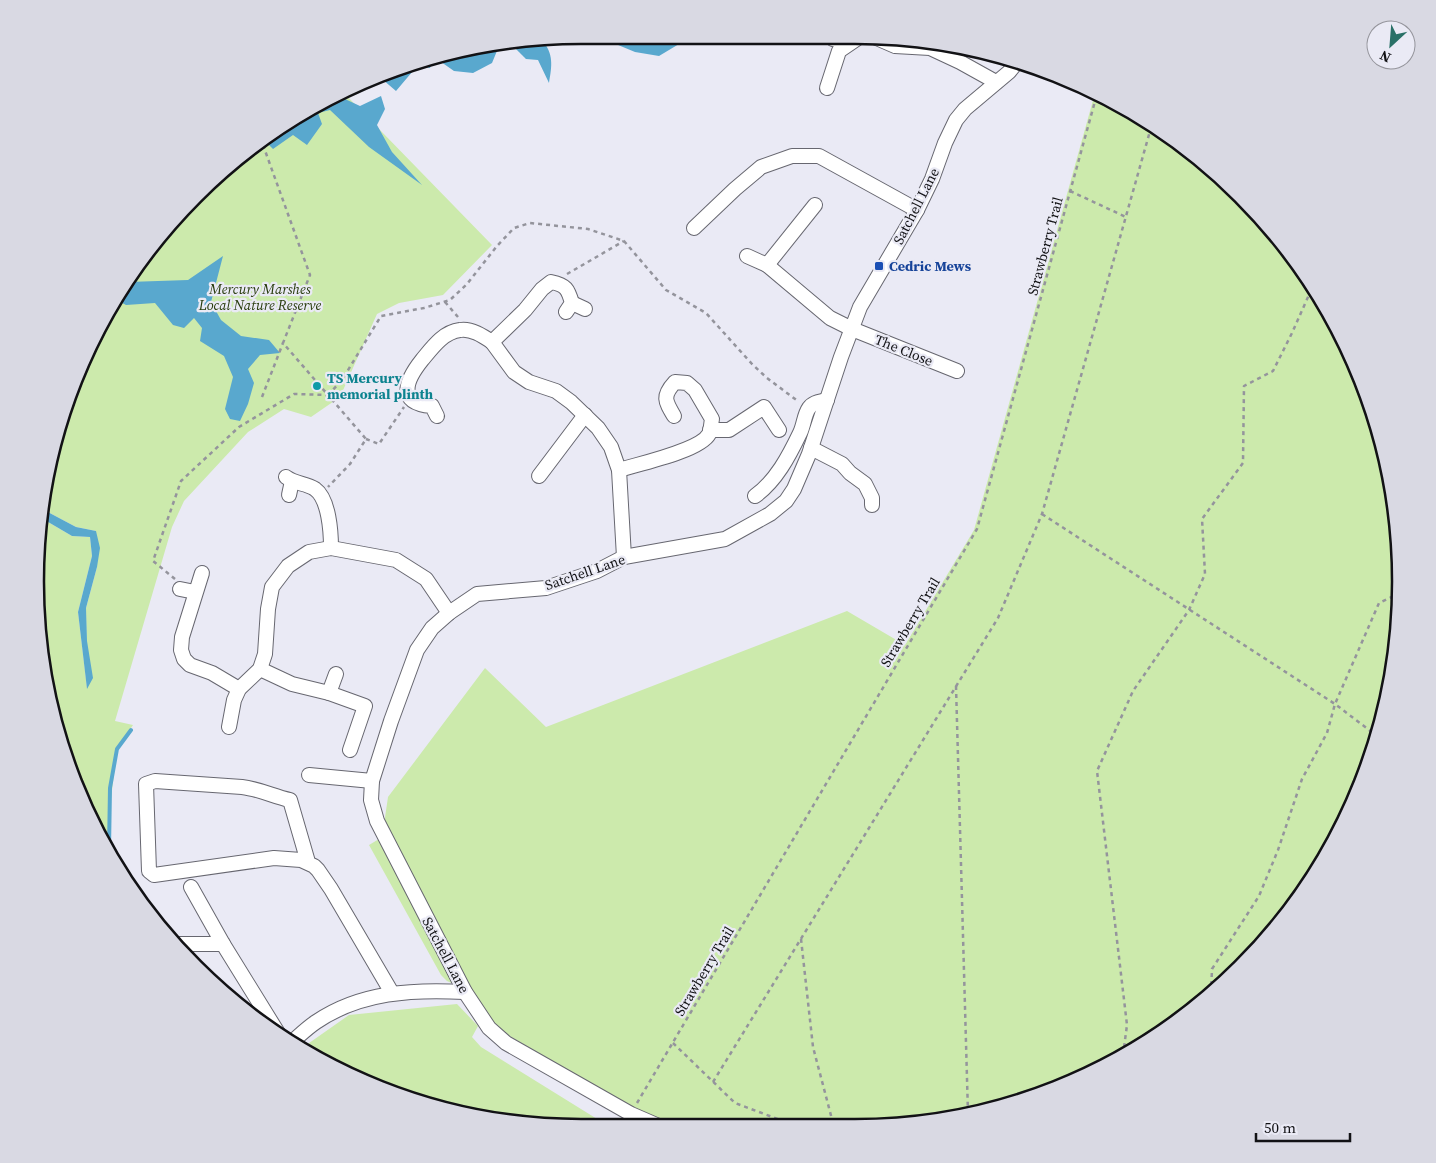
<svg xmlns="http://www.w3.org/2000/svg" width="1436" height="1163" font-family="'Source Serif 4',serif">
<rect width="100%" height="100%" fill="#eaeaf5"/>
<g fill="#cceaac">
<path d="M344,93L492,245L443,295L399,303L377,314L340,397L311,417L284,409L248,432L184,501L172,527L115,721L133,725L117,749L110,807L109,849L91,823L54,723L35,581L43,519L72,536L90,537L92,556L78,612L87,688L86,608L97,567L96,531L76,527L44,510L54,440L108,308L195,195L309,108Z"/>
<path d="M1095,93L1158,127L1215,171L1288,249L1345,340L1382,440L1400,545L1396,653L1372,757L1328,854L1266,942L1187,1015L1096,1072L996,1109L890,1127H674L630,1107L501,1031L482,1008L470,987L465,989L447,981L441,975L369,845L384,836L383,831L388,797L485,668L546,727L847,611L905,645L974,530Z"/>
<path d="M457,1004L478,1026L472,1037L481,1047L610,1127H546L440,1109L340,1072L302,1048L349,1015Z"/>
</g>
<g fill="#59a8ce">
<path d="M594,35H618L639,42H659L669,35H686L679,44L659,56L635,52Z"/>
<path d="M542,40C554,54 552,66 549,83L538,60L526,59L514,47L515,44Z"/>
<path d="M499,46L492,63L473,73L454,71L434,57L430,68L418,65L396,91L382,79L440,54Z"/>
<path d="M343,94L345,99L360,106L381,96L385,109L377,125L392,152L422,185L369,147L330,110L318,113L322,124L307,145L293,135L273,149L265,141L309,108Z"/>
<path d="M223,256L211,302L221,320L241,336L269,340L280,353L260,355L248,369L254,383L248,404L240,421L230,419L225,409L233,377L224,356L200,341L202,328L194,318L184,328L173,325L155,303L126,305L115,299L128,282L188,280Z"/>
<path d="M44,510L76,527L96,531L100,548L97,567L86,608L87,641L93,678L87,689L78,612L92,556L90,537L72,536L43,519Z"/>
</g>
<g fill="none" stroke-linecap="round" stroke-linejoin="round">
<path stroke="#59a8ce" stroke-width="4" d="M109,849L110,788L117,749L131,730"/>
<g stroke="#676770" stroke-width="16">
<g id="minor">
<path d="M832,36L833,39L848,43"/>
<path d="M872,36L895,46L930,48L960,62L996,82"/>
<path d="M827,88L839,51L861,36"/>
<path d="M694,228L735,189L761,167L792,156H819L917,210"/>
<path d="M747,256L767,265L830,318L852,329L957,371"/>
<path d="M767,265L815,205"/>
<path d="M572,303L585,309"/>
<path d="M566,312L572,303C568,289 566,285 551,282L542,289L525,310L492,342L514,372L529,382L556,391L571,402L598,428L611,447L619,470L624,557"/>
<path d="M437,416L432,406C396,403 406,380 422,360C432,348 443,332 460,330C471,328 483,336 492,342"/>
<path d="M710,430H729L764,407L779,430"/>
<path d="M811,448L842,464L850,473L865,484L872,498V505"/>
<path d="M619,470C638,464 700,451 709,434C711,430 711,424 712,419L695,390L687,383L675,382C662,396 665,401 674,416"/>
<path d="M539,476L585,415"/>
<path d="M286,477C295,484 306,483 315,489C329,499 331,532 331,548"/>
<path d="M289,495L292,481"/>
<path d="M755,496C776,481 789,456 800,433C804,425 804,415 809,408C813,402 820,402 827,400"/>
<path d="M202,573L182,637L181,650L184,659L190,665L212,673L239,689"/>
<path d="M180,589L195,592"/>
<path d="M260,669L292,684L329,693L365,706L350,750"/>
<path d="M329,693L336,674"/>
<path d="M229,727L234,700L239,689L260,669L265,654L268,609L272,587L288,566L309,552L331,548L396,560L426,579L449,613"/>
<path d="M309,775L372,781"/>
<path d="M308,862L290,800C273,796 259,789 242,787L155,781L146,784L149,871L154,875L274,858L301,860L314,866L318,870L331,889L392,993"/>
<path d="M191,887L223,944L278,1033"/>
<path d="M173,944H223"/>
<path d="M292,1042C300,1035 307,1028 316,1022C360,992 413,989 465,992"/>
<path d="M661,1127L631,1114L506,1043L489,1028L465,992L377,821L371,800L372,781L391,721L417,650L432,628L449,613L477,594L546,588L597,571L624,557L725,539L770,514L786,501L794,489L809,454L841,357L860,307L917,210L932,179L945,143L956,120L965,109L1009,72L1017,62"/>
</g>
</g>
<g stroke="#94949c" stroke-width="2.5" stroke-dasharray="4 4" stroke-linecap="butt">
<path d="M263,145L310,275L283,343L328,395L342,380L381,316L424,308L450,300L467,284L497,246L514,228L530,223L588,229L624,241L666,290L706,313L752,364L767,378L799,402"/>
<path d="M1070,191L1126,217"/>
<path d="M567,274L624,241"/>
<path d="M445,302L458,317"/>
<path d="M262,397L283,343"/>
<path d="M366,439L379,444L404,407"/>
<path d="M1042,514L1335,704L1377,736"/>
<path d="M175,579L153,561L181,481L239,427L294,394L328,395L366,439L350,464L328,487"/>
<path d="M956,686L968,1114"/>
<path d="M801,939L813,1047L834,1127"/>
<path d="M1211,993L1212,969L1259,896L1278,850L1302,779L1327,733L1335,704L1379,603L1398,594"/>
<path d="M673,1043L735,1103L799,1127"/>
<path d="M1123,1055L1127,1025L1097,771L1133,691L1189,610L1205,574L1202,519L1243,463L1244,386L1273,371L1292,333L1312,288"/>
<path d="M713,1082L998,618L1042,514L1152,124"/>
<path d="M637,1103L977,529L1097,94"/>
</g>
<use href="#minor" stroke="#fff" stroke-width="14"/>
</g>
<rect fill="#1a4fb4" stroke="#eaeaf5" stroke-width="2" x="874" y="261" width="10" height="10" rx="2.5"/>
<circle fill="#0f9aa8" stroke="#eaeaf5" stroke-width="2" cx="317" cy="386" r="5"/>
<g text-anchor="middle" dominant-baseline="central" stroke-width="4.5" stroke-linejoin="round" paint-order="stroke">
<g font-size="14" fill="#121215" stroke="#eaeaf5">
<text transform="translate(916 206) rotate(-63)">Satchell Lane</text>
<text transform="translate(1045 246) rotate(-75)">Strawberry Trail</text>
<text transform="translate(904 350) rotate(22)">The Close</text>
<text transform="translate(585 572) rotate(-19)">Satchell Lane</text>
<text transform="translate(910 622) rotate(-59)">Strawberry Trail</text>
<text transform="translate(446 955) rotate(62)">Satchell Lane</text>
<text transform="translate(704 971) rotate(-59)">Strawberry Trail</text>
</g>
<g font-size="14" font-weight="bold" fill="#164399" stroke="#eaeaf5" text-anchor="start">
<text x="889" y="266">Cedric Mews</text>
</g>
<g font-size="14" font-style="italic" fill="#273b0b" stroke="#eaeaf5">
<text x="260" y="289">Mercury Marshes<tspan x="260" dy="16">Local Nature Reserve</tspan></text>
</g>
<g font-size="14" font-weight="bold" fill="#0d838f" stroke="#eaeaf5" text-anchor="start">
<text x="327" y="378">TS Mercury<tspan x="327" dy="16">memorial plinth</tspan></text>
</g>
</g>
<path d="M0 0H1436V1163H0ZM581 44H855A537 537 0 0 1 1392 581V582A537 537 0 0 1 855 1119H581A537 537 0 0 1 44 582V581A537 537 0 0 1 581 44Z" fill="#d9d9e3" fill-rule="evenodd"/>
<path fill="none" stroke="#121215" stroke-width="2.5" d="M581 44H855A537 537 0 0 1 1392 581V582A537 537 0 0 1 855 1119H581A537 537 0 0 1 44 582V581A537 537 0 0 1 581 44Z"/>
<g transform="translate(1391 45) rotate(206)"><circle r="24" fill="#eaeaf5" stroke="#94949b"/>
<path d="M0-4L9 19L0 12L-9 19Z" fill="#297067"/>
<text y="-8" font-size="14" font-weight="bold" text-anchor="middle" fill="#121215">N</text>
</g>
<path d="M1256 1133v8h94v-8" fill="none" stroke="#121215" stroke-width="2.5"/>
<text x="1264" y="1133" font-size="15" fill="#121215" stroke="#eaeaf5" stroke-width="4" paint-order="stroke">50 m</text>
</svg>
